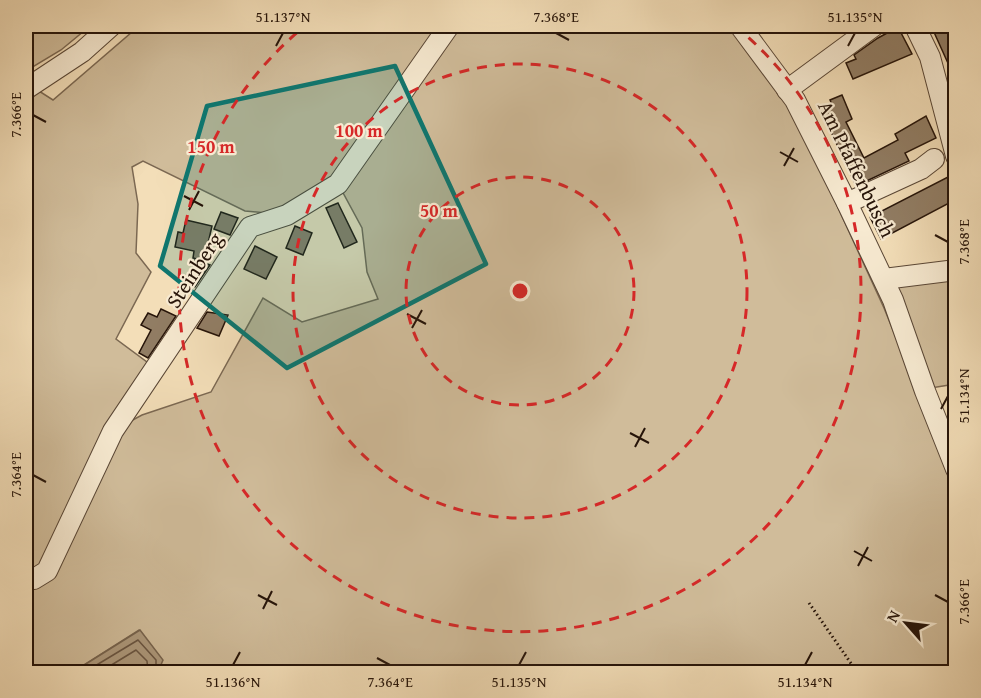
<svg xmlns="http://www.w3.org/2000/svg" width="981" height="698" font-family="'Gentium Book Plus',serif">
<rect width="100%" height="100%" fill="#f3deb8"/>
<filter id="stains"><feTurbulence type="fractalNoise" baseFrequency=".00333" numOctaves="4"/><feColorMatrix values="0 0 0 0 .2 0 0 0 0 .09 0 0 0 0 .02 0 0 0 .5 -.17"/></filter>
<radialGradient id="worn" r=".72"><stop offset=".6" stop-color="#630" stop-opacity="0"/><stop offset="1" stop-color="#630" stop-opacity=".3"/></radialGradient>
<g fill="#d0bc9a" stroke="#7b6852" stroke-width="1.5">
<path d="M26,26H90L61,50L26,71Z"/>
<path d="M139,26H442L352,164L287,215L245,211L143,161L132,167L138,204L136,253L151,272L116,339L155,368L114,430L142,415L211,392L263,298L302,322L378,299L367,272L362,228L341,189L459,26H728L753,54L796,116L884,308L918,392L955,496V672H162L139,630L73,672H41L28,661L26,664V583L34,572L26,570V103L39,91L53,100Z"/>
<path d="M955,274V384L931,388L898,296V284Z"/>
</g>
<path fill="#ad997c" stroke="#77644e" stroke-width="1.5" d="M140,630L163,660L160,667L162,672H73Z"/>
<g fill="none" stroke-linecap="round" stroke-linejoin="round">
<g stroke="#6a5642" stroke-width="1.5">
<path d="M85,672L138,640L156,660V672"/>
<path d="M100,672L136,650L147,661L148,672"/>
</g>
</g>
<g fill="#917d64" stroke="#261409" stroke-width="1.5">
<path d="M943,26H952L956,34V81L933,30Z"/>
<path d="M898,27L912,54L853,79L846,63L856,59L854,55L878,38Z"/>
<path d="M842,95L852,119L846,122L864,158L898,140L895,134L926,116L936,138L905,153L909,161L856,186L822,112L833,107L830,100Z"/>
<path d="M948,177L954,189L948,191L953,201L881,239L870,217Z"/>
<path d="M338,203L357,242L344,248L326,208Z"/>
<path d="M221,212L238,218L230,235L214,229Z"/>
<path d="M186,220L212,226L204,261L193,258L194,251L175,247L178,232L183,233Z"/>
<path d="M295,226L312,233L303,255L286,248Z"/>
<path d="M255,246L277,257L266,279L244,269Z"/>
<path d="M195,260L210,265L195,287L187,285Z"/>
<path d="M161,309L176,316L148,358L139,353L151,330L141,325L148,313L157,317Z"/>
<path d="M207,312L228,315L219,336L197,328Z"/>
</g>
<g fill="none" stroke-linecap="round" stroke-linejoin="round">
<g stroke="#594635" stroke-width="22">
<g id="minor">
<path d="M740,26L795,100L847,203L893,300L925,391L956,469"/>
<path d="M915,26L930,57L956,156"/>
<path d="M26,89L82,52L111,26"/>
<path d="M787,90L874,26"/>
<path d="M847,203L921,169L934,159"/>
<path d="M884,279L956,270"/>
<path d="M26,577L34,579L47,571L113,431L250,227L287,215L338,184L449,26"/>
</g>
</g>
<path stroke="#261409" stroke-width="3" stroke-dasharray="1.5 3" stroke-linecap="butt" d="M809,603L857,672"/>
<use href="#minor" stroke="#f7ead1" stroke-width="20"/>
</g>
<path fill="#0f766e" fill-opacity="0.2" stroke="#0f766e" stroke-width="4.5" stroke-linejoin="round" d="M395,66L486,264L287,368L160,266L207,106Z"/>
<path fill="none" stroke="#261409" stroke-width="2" d="M556,33L569,40M276,46L283,33M848,46L855,33M33,115L46,122M780,152L798,162M784,166L794,148M184,196L203,206M189,210L199,191M935,235L948,242M407,314L426,324M412,328L422,310M941,409L948,396M630,433L649,443M635,447L645,428M33,475L46,482M854,551L872,561M858,566L868,547M258,595L277,605M935,595L948,602M263,609L272,591M377,658L390,665M233,665L240,652M519,665L526,652M805,665L812,652"/>
<g fill="none" stroke="#d62828" stroke-width="3" stroke-dasharray="10 8">
<circle cx="520" cy="291" r="114"/>
<circle cx="520" cy="291" r="227"/>
<path d="M735 26A341 341 0 1 1 305 26"/>
</g>
<g text-anchor="middle" dominant-baseline="central" stroke-width="4.5" stroke-linejoin="round" paint-order="stroke">
<g font-size="21" fill="#261409" stroke="#f7ead1">
<text transform="translate(857 169) rotate(64)">Am Pfaffenbusch</text>
<text transform="translate(194 270) rotate(-57)">Steinberg</text>
</g>
</g>
<circle cx="520" cy="291" r="9" fill="#d62828" stroke="#f7ead1" stroke-width="3"/>
<g font-size="18" text-anchor="middle" font-weight="bold" fill="#d62828" stroke="#f7ead1" stroke-width="4.5" stroke-linejoin="round" paint-order="stroke">
<text x="359" y="137">100 m</text>
<text x="211" y="153">150 m</text>
<text x="439" y="217">50 m</text>
</g>
<rect width="981" height="698" fill="none" stroke="#f3deb8" stroke-width="66"/>
<g transform="translate(906 623) rotate(298)" stroke="#f7ead1" stroke-width="4.5" paint-order="stroke">
<path d="M0-4.5L10 22L0 15L-10 22Z" fill="#261409"/>
<text y="-9" font-size="16" font-weight="bold" text-anchor="middle" fill="#261409">N</text>
</g>
<rect x="33" y="33" width="915" height="632" fill="none" stroke="#261409" stroke-width="2"/>
<g font-size="15" text-anchor="middle" fill="#261409">
<text x="283" y="22">51.137°N</text>
<text x="556" y="22">7.368°E</text>
<text x="855" y="22">51.135°N</text>
<text transform="translate(16 115) rotate(-90)" y="5">7.366°E</text>
<text transform="translate(964 242) rotate(-90)" y="5">7.368°E</text>
<text transform="translate(964 396) rotate(-90)" y="5">51.134°N</text>
<text transform="translate(16 475) rotate(-90)" y="5">7.364°E</text>
<text transform="translate(964 602) rotate(-90)" y="5">7.366°E</text>
<text x="233" y="687">51.136°N</text>
<text x="390" y="687">7.364°E</text>
<text x="519" y="687">51.135°N</text>
<text x="805" y="687">51.134°N</text>
</g>
<rect width="100%" height="100%" filter="url(#stains)"/>
<rect width="100%" height="100%" fill="url(#worn)"/>
</svg>
